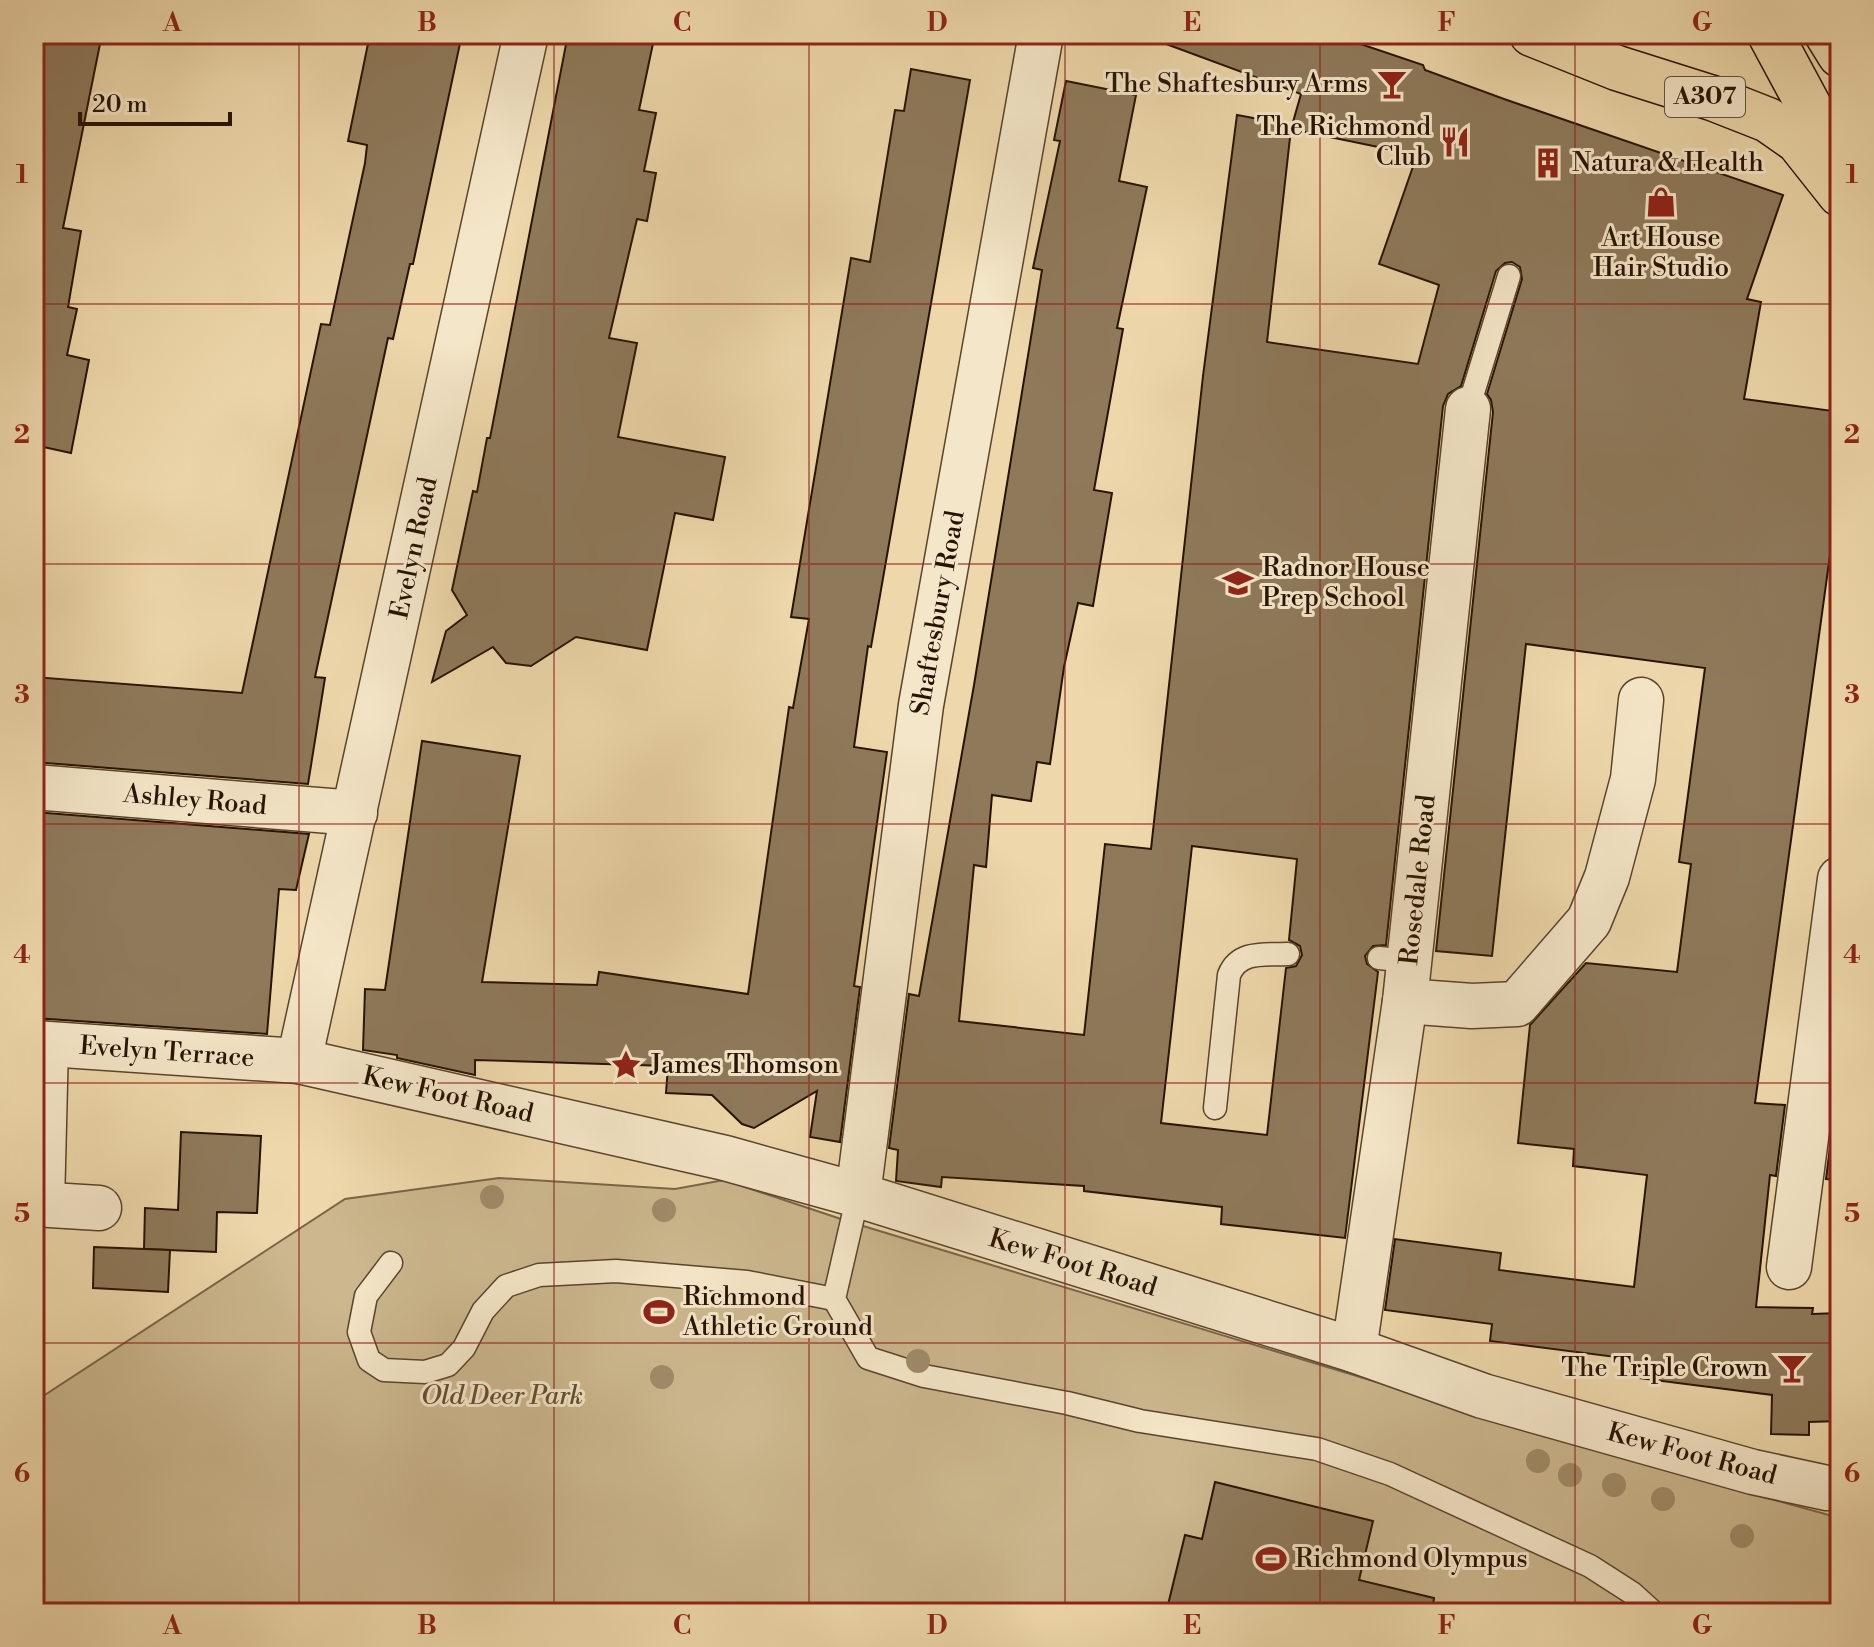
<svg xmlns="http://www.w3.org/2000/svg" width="1874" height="1647" font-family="'Libre Bodoni',serif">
<rect width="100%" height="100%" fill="#eed8ab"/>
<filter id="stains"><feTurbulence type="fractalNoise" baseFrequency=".0025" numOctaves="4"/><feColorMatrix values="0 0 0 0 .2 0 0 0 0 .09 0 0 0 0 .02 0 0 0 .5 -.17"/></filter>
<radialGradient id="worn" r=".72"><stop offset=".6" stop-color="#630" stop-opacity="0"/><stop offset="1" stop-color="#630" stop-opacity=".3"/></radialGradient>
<path fill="#ccb78e" stroke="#7a6548" stroke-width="2" d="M499,1178L675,1189L724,1180L850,1222L1676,1473L1840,1518V1613H34V1402L345,1199Z"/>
<g fill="#8e795a" stroke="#271302" stroke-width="2" fill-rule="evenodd">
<path d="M34,34H102L63,228L81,231L68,307L77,309L67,355L89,360L71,453L34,445Z"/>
<path d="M370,34H462L413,264H410L393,339L388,338L315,677L325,678L308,784L34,762V677L242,693L321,324L330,325L365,163L367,145L348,141Z"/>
<path d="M568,34H655L639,110L656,113L644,171L656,173L647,221L637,219L609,338L637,343L618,437L725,457L713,520L675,513L647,650L576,637L531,666L506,663L493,647L432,682L446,631L467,615L452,590L473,491L477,492L487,438H490Z"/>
<path d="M1151,34H1331L1423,65L1425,70L1504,99L1783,195L1747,299L1761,302L1744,399L1840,412V482L1755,1103L1785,1105L1776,1176L1770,1175L1756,1307L1813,1308L1812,1314L1840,1313V1421L1809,1422V1435L1771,1434L1772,1395L1630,1377L1632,1359L1490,1341L1492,1324L1385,1310L1395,1239L1501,1253L1499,1270L1634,1287L1647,1175L1573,1166L1574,1149L1518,1143L1530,1025L1586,963L1677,972L1691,864L1679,862L1705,668L1526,644L1492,956L1436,951L1493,412L1491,400L1487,394L1522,279L1520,267L1512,262L1505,263L1496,271L1461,386L1448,394L1443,406L1386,945L1373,946L1365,956L1367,964L1378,972L1345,1238L1221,1224L1222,1207L1084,1191V1186L942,1177L941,1187L896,1181L898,1150L889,1148L909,994L919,996L974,685L1042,270L1033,268L1060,141L1054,140L1066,81L1136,95L1119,181L1147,187L1117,328L1123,329L1094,490L1112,493L1093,606L1078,603L1064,667L1050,764L1037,762L1031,801L992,795L986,867L974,865L959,1021L1084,1035L1105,844L1151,849L1203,376L1237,115L1291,125V129L1301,94L1150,38ZM1291,129L1417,155L1379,264L1439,285L1418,364L1267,342ZM1192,846L1297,859L1289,940L1300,946L1302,955L1296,966L1286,968L1267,1135L1161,1123Z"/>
<path d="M911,69L970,80L871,647L868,646L854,747L887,752L854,986L860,987L840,1142L810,1137L817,1091L754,1128L742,1124L712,1095L666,1093L668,1066L475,1060V1075L397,1058V1055L363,1050L365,989L385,990L422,741L520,756L482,982L597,985L599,972L748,994L789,707L793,708L809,619L791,617L851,258L870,262L895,110L904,111Z"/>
<path d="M34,812L309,834L296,890L279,889L267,1034L34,1018Z"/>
<path d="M1835,1108H1840V1180L1826,1179Z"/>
<path d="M181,1132L261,1136L257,1213L217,1212L216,1252L144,1249L145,1208L178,1210Z"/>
<path d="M94,1247L170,1250L168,1292L93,1288Z"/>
<path d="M1215,1482L1373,1521L1359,1580L1434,1598L1432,1613H1166L1185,1535L1202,1539Z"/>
</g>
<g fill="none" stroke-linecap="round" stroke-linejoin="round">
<g stroke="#59442c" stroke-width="25">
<g id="service">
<path d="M1468,409L1509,276"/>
<path d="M1379,958L1409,961"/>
<path d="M1215,1108L1229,975C1239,950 1265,955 1288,954"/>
<path d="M858,1195L834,1299L868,1358L924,1376L1067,1403L1140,1421L1317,1449L1390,1474L1590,1566L1632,1593L1654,1613"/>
<path d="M391,1263L366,1296L359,1332L369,1360L384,1370L425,1372L448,1365L464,1348L483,1311L506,1286L539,1275L616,1271L747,1282L834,1299"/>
</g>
</g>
<g stroke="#59442c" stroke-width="47">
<g id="minor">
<path d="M34,787L355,813"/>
<path d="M1405,1001L1472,1006L1517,1004L1589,921L1607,877L1633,779L1641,700"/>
<path d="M34,1043L299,1061L725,1158L858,1195L1354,1350L1483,1396L1753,1472L1827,1488H1840"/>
<path d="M299,1061L526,34"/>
<path d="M858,1195L921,705L1041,34"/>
<path d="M34,1204L99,1208"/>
<path d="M42,1204L46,1044"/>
<path d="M1789,1267L1840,879"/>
<path d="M1354,1350L1405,1001L1468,409"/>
</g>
</g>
<g stroke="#271302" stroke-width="47">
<path id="primary" d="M1532,34L1617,68L1712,98L1768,120L1798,141L1840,194"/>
</g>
<g stroke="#271302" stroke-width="47">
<g id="trunk">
<path d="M1770,34L1812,112L1840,149"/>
<path d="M1827,34L1840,55"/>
</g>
</g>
<use href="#service" stroke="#f4e6c8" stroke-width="22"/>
<use href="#minor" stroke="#f4e6c8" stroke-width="44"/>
<use href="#primary" stroke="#eed8ab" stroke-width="44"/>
<use href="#trunk" stroke="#eed8ab" stroke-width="44"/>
</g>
<g fill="#a08b69">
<circle cx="492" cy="1197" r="12"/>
<circle cx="664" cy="1210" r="12"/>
<circle cx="918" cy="1361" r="12"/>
<circle cx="662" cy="1377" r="12"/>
<circle cx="1538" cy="1461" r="12"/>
<circle cx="1570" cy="1475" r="12"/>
<circle cx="1614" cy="1485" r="12"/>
<circle cx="1663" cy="1499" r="12"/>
<circle cx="1742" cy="1536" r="12"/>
</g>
<path fill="none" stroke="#8f2418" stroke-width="2" stroke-opacity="0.55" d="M299,34V1613M554,34V1613M809,34V1613M1065,34V1613M1320,34V1613M1575,34V1613M34,304H1840M34,564H1840M34,824H1840M34,1083H1840M34,1343H1840"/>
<defs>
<g id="bar-bare" transform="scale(2.4)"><path d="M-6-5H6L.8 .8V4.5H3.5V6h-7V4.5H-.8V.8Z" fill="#8f2418" stroke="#f4e6c8" stroke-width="2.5" paint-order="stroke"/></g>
<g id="restaurant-bare" transform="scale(2.4)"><path d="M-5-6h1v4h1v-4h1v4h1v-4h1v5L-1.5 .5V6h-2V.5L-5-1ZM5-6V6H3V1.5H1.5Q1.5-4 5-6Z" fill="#8f2418" stroke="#f4e6c8" stroke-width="2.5" paint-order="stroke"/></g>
<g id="building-bare" transform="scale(2.4)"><path d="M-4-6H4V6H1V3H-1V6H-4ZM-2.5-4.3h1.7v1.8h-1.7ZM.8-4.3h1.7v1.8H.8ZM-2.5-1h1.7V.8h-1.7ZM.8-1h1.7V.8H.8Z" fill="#8f2418" stroke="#f4e6c8" stroke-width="2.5" paint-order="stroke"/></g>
<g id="shop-bare" transform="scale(2.4)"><path d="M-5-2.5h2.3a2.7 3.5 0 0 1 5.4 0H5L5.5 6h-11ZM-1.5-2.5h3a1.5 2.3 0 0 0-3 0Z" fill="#8f2418" stroke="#f4e6c8" stroke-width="2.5" paint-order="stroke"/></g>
<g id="school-bare" transform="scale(2.4)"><path d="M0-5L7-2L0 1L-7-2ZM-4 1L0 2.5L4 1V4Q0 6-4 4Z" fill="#8f2418" stroke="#f4e6c8" stroke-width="2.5" paint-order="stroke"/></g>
<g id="sight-bare" transform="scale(2.4)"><path d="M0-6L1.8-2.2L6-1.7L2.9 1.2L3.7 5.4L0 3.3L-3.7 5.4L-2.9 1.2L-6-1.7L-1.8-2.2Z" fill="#8f2418" stroke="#f4e6c8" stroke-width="2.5" paint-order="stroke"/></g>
<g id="stadium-bare" transform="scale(2.4)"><path d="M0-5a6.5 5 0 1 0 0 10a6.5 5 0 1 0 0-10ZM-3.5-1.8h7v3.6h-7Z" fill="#8f2418" stroke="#f4e6c8" stroke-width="2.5" paint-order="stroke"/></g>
</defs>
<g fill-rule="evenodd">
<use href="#bar-bare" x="1392" y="84"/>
<use href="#restaurant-bare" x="1455" y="142"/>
<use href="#building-bare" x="1548" y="163"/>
<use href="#shop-bare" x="1661" y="202"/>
<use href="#school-bare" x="1238" y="583"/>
<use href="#sight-bare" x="626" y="1065"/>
<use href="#stadium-bare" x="659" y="1312"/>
<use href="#bar-bare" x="1792" y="1368"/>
<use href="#stadium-bare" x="1271" y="1559"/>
</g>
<g text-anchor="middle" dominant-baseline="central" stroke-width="6" stroke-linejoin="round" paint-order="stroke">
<rect fill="#f4e6c8" stroke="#64523d" stroke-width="2" x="1665" y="77" width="80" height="40" rx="6"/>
<g font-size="24" font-weight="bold" fill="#271302">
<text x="1705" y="97">A307</text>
</g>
<g font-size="26" fill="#271302" stroke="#f4e6c8" text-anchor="start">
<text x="1368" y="84" text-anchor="end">The Shaftesbury Arms</text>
<text x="1431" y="127" text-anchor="end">The Richmond<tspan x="1431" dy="30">Club</tspan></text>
<text x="1572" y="163">Natura &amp; Health</text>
<text x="1661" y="238" text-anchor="middle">Art House<tspan x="1661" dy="30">Hair Studio</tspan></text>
<text x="1262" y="568">Radnor House<tspan x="1262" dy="30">Prep School</tspan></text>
<text x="650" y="1065">James Thomson</text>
<text x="683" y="1297">Richmond<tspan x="683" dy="30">Athletic Ground</tspan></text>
<text x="1768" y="1368" text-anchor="end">The Triple Crown</text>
<text x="1295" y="1559">Richmond Olympus</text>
</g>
<g font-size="26" fill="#271302" stroke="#f4e6c8">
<text transform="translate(414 548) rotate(-78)">Evelyn Road</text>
<text transform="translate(938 613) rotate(-80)">Shaftesbury Road</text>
<text transform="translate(195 800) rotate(5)">Ashley Road</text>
<text transform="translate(1418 880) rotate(-84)">Rosedale Road</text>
<text transform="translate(167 1052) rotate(4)">Evelyn Terrace</text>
<text transform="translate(448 1095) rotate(13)">Kew Foot Road</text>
<text transform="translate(1073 1263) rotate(17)">Kew Foot Road</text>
<text transform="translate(1692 1454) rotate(15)">Kew Foot Road</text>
</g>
<g font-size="26" font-style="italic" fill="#614c33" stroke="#f4e6c8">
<text x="502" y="1396">Old Deer Park</text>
</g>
</g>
<rect width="1874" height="1647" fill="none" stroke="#eed8ab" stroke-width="88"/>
<path d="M80 112v12h150v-12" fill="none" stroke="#271302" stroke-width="4"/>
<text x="92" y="112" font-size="24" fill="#271302" stroke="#f4e6c8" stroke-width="6" paint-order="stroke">20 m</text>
<rect x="44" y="44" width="1786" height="1559" fill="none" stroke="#8f2418" stroke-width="3"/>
<g font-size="26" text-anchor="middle" font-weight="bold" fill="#8f2418">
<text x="172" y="31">A</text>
<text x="427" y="31">B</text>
<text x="682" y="31">C</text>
<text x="937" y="31">D</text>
<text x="1192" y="31">E</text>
<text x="1447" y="31">F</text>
<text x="1702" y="31">G</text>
<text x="22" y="183">1</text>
<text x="1852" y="183">1</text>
<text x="22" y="443">2</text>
<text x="1852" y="443">2</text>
<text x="22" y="703">3</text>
<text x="1852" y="703">3</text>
<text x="22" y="963">4</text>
<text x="1852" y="963">4</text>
<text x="22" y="1222">5</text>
<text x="1852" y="1222">5</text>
<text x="22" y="1482">6</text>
<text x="1852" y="1482">6</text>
<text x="172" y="1634">A</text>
<text x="427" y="1634">B</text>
<text x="682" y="1634">C</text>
<text x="937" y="1634">D</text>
<text x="1192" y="1634">E</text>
<text x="1447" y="1634">F</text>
<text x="1702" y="1634">G</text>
</g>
<rect width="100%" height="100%" filter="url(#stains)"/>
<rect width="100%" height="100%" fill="url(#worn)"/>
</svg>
